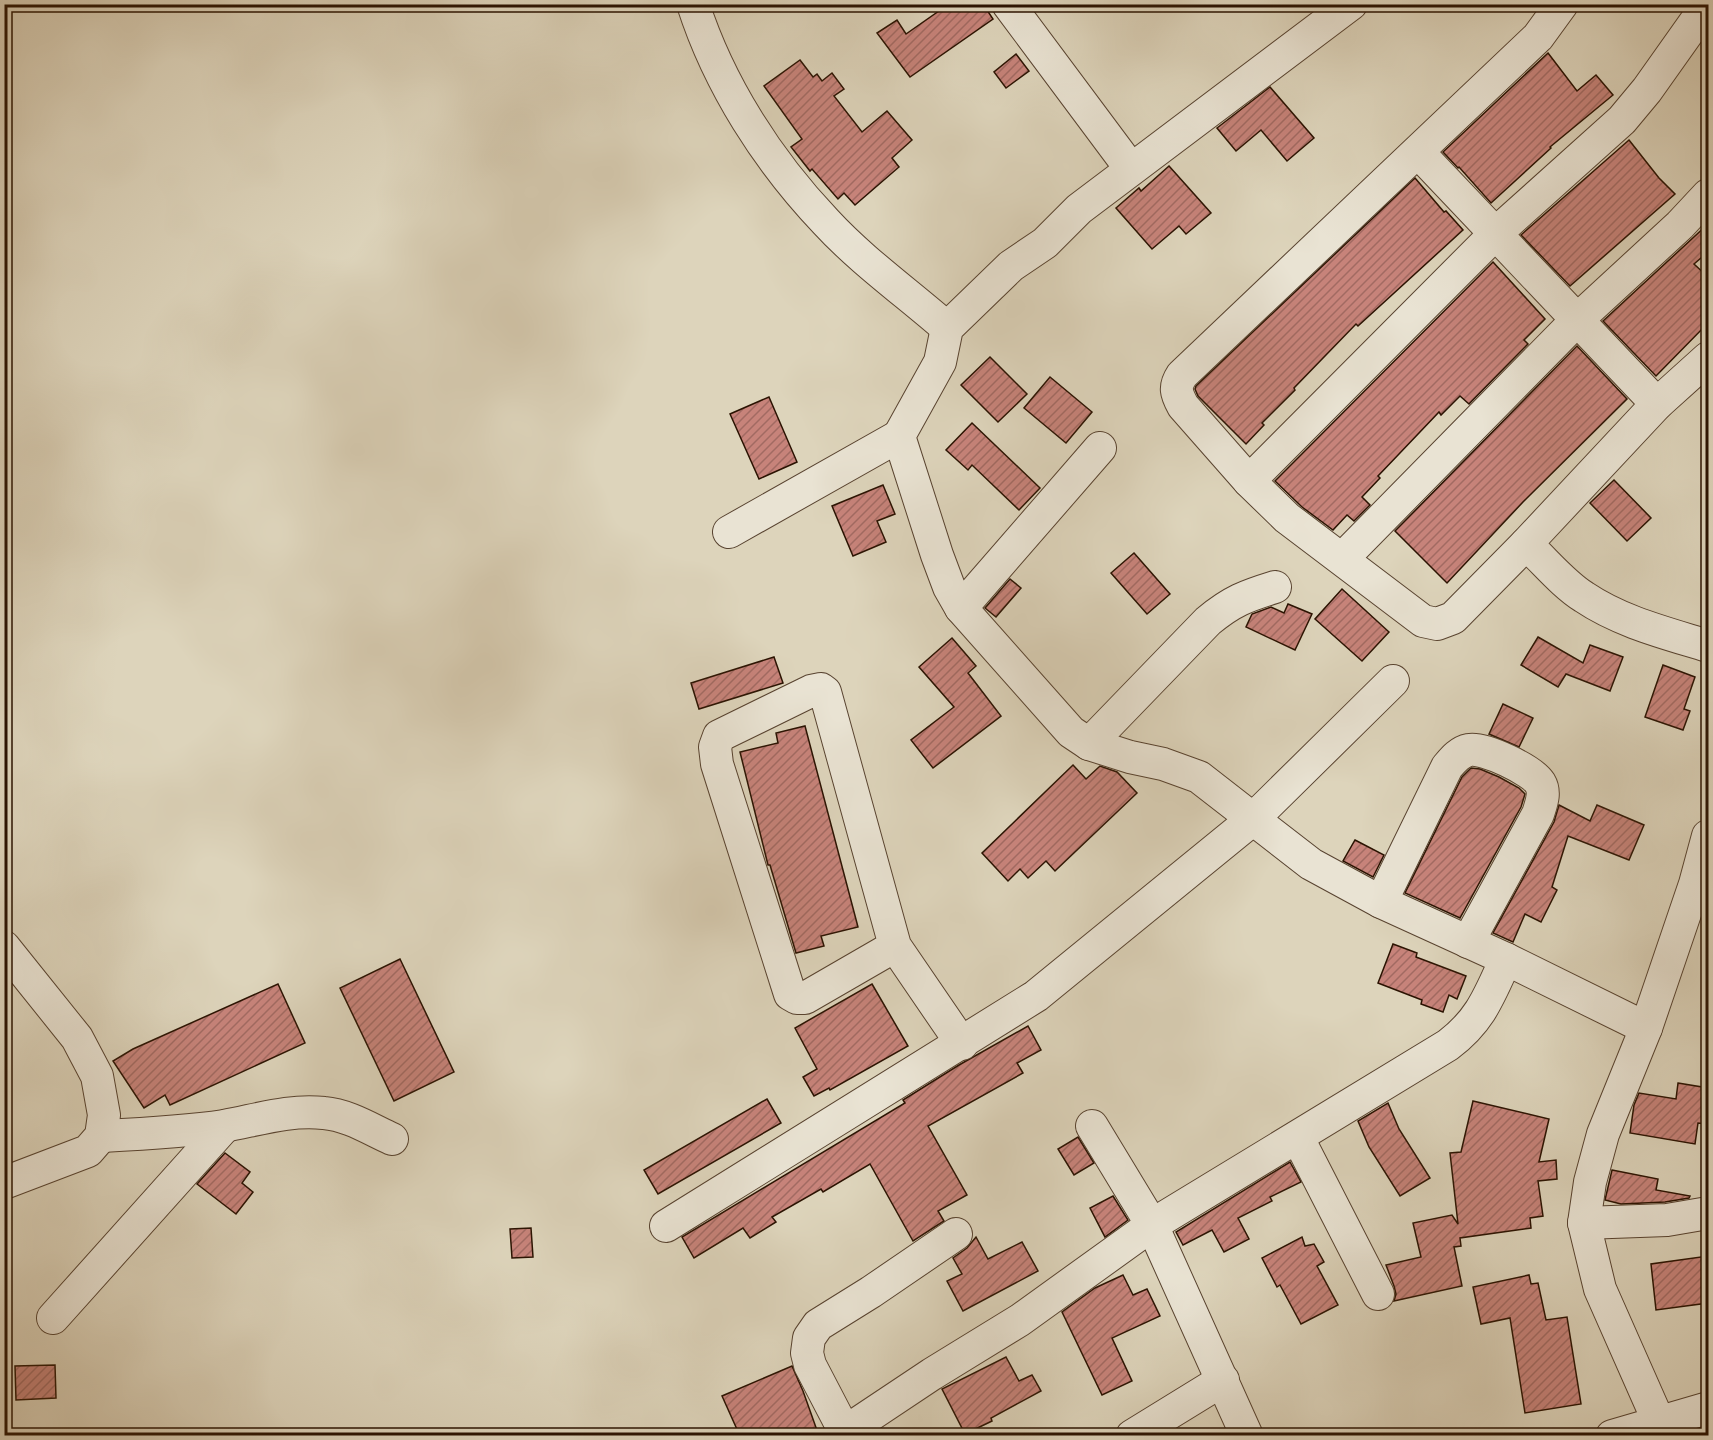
<svg xmlns="http://www.w3.org/2000/svg" width="1713" height="1440" font-family="'IM FELL Double Pica',serif">
<defs>
<pattern id="building-hatch" width="6" height="6" patternUnits="userSpaceOnUse" patternTransform="scale(1.5)"><rect width="6" height="6" fill="#c7837a"/><path d="M-1 1l2-2M0 6l6-6M5 7l2-2" fill="none" stroke="#a26a62"/></pattern>
</defs>
<rect width="100%" height="100%" fill="#ddd4bb"/>
<filter id="stains"><feTurbulence type="fractalNoise" baseFrequency=".00333" numOctaves="4"/><feColorMatrix values="0 0 0 0 .2 0 0 0 0 .09 0 0 0 0 .02 0 0 0 .5 -.17"/></filter>
<radialGradient id="worn" r=".72"><stop offset=".6" stop-color="#630" stop-opacity="0"/><stop offset="1" stop-color="#630" stop-opacity=".3"/></radialGradient>
<g fill="url(#building-hatch)" stroke="#2b1302" stroke-width="1.5">
<path d="M949,4H983L993,19L910,77L877,33L897,20L906,34Z"/>
<path d="M1548,53L1577,91L1596,75L1613,95L1550,147L1551,148L1491,203L1459,167L1458,168L1443,152Z"/>
<path d="M1016,54L1029,71L1006,88L994,72Z"/>
<path d="M800,60L813,77L817,74L822,81L832,73L844,89L834,96L862,132L887,111L912,140L892,158L899,167L855,205L844,193L838,199L812,169L810,171L791,147L802,139L764,86Z"/>
<path d="M1270,87L1314,138L1287,161L1261,130L1236,151L1217,128Z"/>
<path d="M1629,140L1659,178L1675,194L1570,286L1521,235Z"/>
<path d="M1169,166L1211,213L1186,234L1179,226L1152,249L1116,208L1139,188L1141,191Z"/>
<path d="M1415,178L1444,212L1446,211L1463,230L1358,326L1356,324L1294,388L1295,390L1262,423L1264,425L1246,444L1198,396L1195,389L1196,386Z"/>
<path d="M1708,224V252L1694,264L1708,277V323L1656,376L1603,321Z"/>
<path d="M1493,262L1545,319L1524,340L1528,344L1469,404L1460,396L1441,415L1439,412L1399,454L1378,476L1380,478L1362,497L1370,505L1354,521L1347,515L1333,530L1302,507L1275,481Z"/>
<path d="M1577,346L1627,399L1523,502L1447,583L1395,531Z"/>
<path d="M990,357L1027,394L998,422L961,385Z"/>
<path d="M1050,377L1092,412L1066,443L1024,408Z"/>
<path d="M769,397L797,462L759,479L730,414Z"/>
<path d="M972,423L1040,488L1019,510L972,465L968,470L946,450Z"/>
<path d="M1614,480L1651,518L1627,541L1590,503Z"/>
<path d="M883,485L895,514L877,521L886,542L853,556L832,506Z"/>
<path d="M1134,553L1170,594L1147,614L1111,573Z"/>
<path d="M1010,579L1021,588L996,617L985,608Z"/>
<path d="M1342,589L1389,632L1362,661L1315,619Z"/>
<path d="M1288,604L1312,614L1295,650L1246,627L1252,614L1271,607L1284,613Z"/>
<path d="M1538,637L1583,663L1590,645L1623,657L1610,691L1566,674L1558,687L1521,665Z"/>
<path d="M952,638L976,666L968,673L1001,716L933,768L911,740L954,707L919,667Z"/>
<path d="M774,657L783,683L699,709L691,683Z"/>
<path d="M1663,665L1695,677L1684,709L1690,711L1683,730L1645,717Z"/>
<path d="M1503,704L1533,718L1519,747L1489,734Z"/>
<path d="M805,726L858,927L821,936L824,946L796,953L770,865H768L740,752L778,743L776,733Z"/>
<path d="M1073,765L1086,779L1100,766L1117,772L1137,793L1055,871L1046,861L1028,878L1020,869L1008,881L982,853Z"/>
<path d="M1471,768L1480,769L1499,777L1519,788L1525,794L1521,807L1460,918L1405,893L1462,777Z"/>
<path d="M1559,805L1590,821L1597,805L1644,825L1629,860L1568,836L1552,887L1557,890L1541,922L1525,914L1513,942L1493,933L1554,822Z"/>
<path d="M1355,840L1384,855L1373,877L1343,861Z"/>
<path d="M1393,944L1417,953L1416,957L1466,976L1457,999L1449,995L1443,1012L1421,1004L1422,1000L1378,983Z"/>
<path d="M400,959L454,1072L394,1101L340,988Z"/>
<path d="M278,984L305,1043L170,1105L165,1095L144,1108L113,1061L133,1049Z"/>
<path d="M872,984L908,1046L830,1090L829,1088L814,1096L803,1077L817,1069L795,1028Z"/>
<path d="M1028,1026L1041,1050L1017,1063L1023,1073L928,1126L967,1195L938,1211L944,1221L913,1241L870,1164L823,1192L821,1189L772,1217L776,1222L750,1238L743,1228L694,1258L682,1237L905,1103L903,1100L959,1065Z"/>
<path d="M1678,1083L1708,1088V1124L1698,1123L1695,1144L1630,1133L1634,1105L1639,1093L1676,1099Z"/>
<path d="M767,1099L781,1123L658,1194L644,1170Z"/>
<path d="M1473,1101L1549,1119L1539,1162L1556,1160L1557,1179L1538,1181L1543,1216L1530,1218L1531,1228L1460,1238L1461,1246L1454,1247L1462,1286L1394,1301L1396,1294L1394,1286L1386,1265L1421,1257L1413,1223L1452,1215L1458,1224L1450,1153L1461,1152Z"/>
<path d="M1388,1103L1399,1129L1430,1178L1400,1196L1369,1147L1358,1121Z"/>
<path d="M1078,1137L1094,1163L1074,1175L1058,1149Z"/>
<path d="M225,1153L250,1172L242,1183L253,1192L236,1214L197,1184Z"/>
<path d="M1290,1162L1301,1182L1270,1197L1272,1201L1238,1218L1249,1239L1224,1252L1212,1230L1183,1245L1176,1232Z"/>
<path d="M1612,1170L1658,1179L1656,1190L1690,1196L1689,1198L1665,1202L1621,1204L1605,1200Z"/>
<path d="M1113,1196L1128,1220L1105,1237L1090,1208Z"/>
<path d="M531,1228L533,1257L512,1258L510,1229Z"/>
<path d="M976,1237L988,1259L1022,1242L1038,1271L963,1311L947,1281L962,1274L953,1258L967,1248Z"/>
<path d="M1302,1237L1305,1246L1314,1244L1324,1262L1317,1266L1338,1305L1301,1324L1280,1285L1277,1287L1262,1258Z"/>
<path d="M1708,1256V1303L1656,1310L1651,1264Z"/>
<path d="M1123,1275L1133,1295L1147,1289L1160,1316L1112,1338L1132,1381L1102,1395L1062,1312L1095,1288Z"/>
<path d="M1529,1275L1531,1284L1538,1283L1546,1320L1567,1317L1581,1404L1525,1413L1510,1318L1481,1324L1473,1287Z"/>
<path d="M1006,1357L1019,1381L1032,1375L1041,1391L991,1418L992,1421L965,1434L942,1389Z"/>
<path d="M55,1365L56,1398L16,1400L15,1366Z"/>
<path d="M792,1366L803,1391L819,1436H740L722,1396Z"/>
</g>
<g fill="none" stroke-linecap="round" stroke-linejoin="round">
<g stroke="#584330" stroke-width="34">
<g id="minor">
<path d="M693,4C719,85 768,161 826,222C862,261 907,293 947,328"/>
<path d="M1008,4L1131,169"/>
<path d="M1351,4L1079,209L1045,243L1011,266L947,328L940,362L899,436L937,555L949,587L961,608L1071,732L1089,744L1130,757L1163,764L1199,777L1311,864L1381,902L1506,959L1646,1028"/>
<path d="M1418,152L1657,404"/>
<path d="M1708,358L1657,404L1526,544C1544,560 1563,584 1584,597C1621,622 1666,633 1708,646"/>
<path d="M1249,481L1495,234L1622,120L1647,90L1708,4"/>
<path d="M729,532L899,436"/>
<path d="M1526,544L1453,618L1437,624L1423,621L1287,518L1249,481L1183,406C1176,393 1174,387 1182,375L1538,37L1562,4"/>
<path d="M1343,558L1577,320L1680,225L1708,195"/>
<path d="M961,608L1100,448"/>
<path d="M1089,744L1208,621C1232,601 1246,596 1275,587"/>
<path d="M1381,902L1447,767C1453,760 1459,752 1469,750C1484,747 1532,770 1540,783C1546,793 1541,804 1538,814L1468,942"/>
<path d="M895,946L805,998H797L790,994L717,764L715,747L719,736L811,691L821,689L825,692L895,946L962,1044"/>
<path d="M4,947L77,1038L97,1076L104,1115L101,1136L88,1151L4,1183"/>
<path d="M1092,1126L1152,1225L1247,1436"/>
<path d="M101,1136C142,1134 184,1132 224,1126C257,1120 290,1109 324,1113C348,1115 370,1129 392,1139"/>
<path d="M1298,1138L1378,1294"/>
<path d="M1584,1223L1667,1220L1708,1213"/>
<path d="M666,1226L1036,996L1253,819L1393,681"/>
<path d="M53,1318L225,1126"/>
<path d="M845,1432L932,1374L1020,1320L1152,1225L1448,1045C1481,1020 1489,996 1506,959"/>
<path d="M847,1436L810,1365L807,1353L809,1338L818,1325L871,1292L956,1234"/>
<path d="M1132,1436L1223,1380"/>
<path d="M1612,1436L1708,1408"/>
<path d="M1665,1436L1600,1289L1584,1223L1590,1182L1603,1134L1646,1028L1695,884L1708,836"/>
</g>
</g>
<use href="#minor" stroke="#e9e3d3" stroke-width="32"/>
</g>
<rect width="1713" height="1440" fill="none" stroke="#ddd4bb" stroke-width="24"/>
<rect x="6" y="6" width="1701" height="1428" fill="none" stroke="#2b1302" stroke-width="3"/>
<rect x="12" y="12" width="1689" height="1416" fill="none" stroke="#2b1302" stroke-width="1.5"/>
<rect width="100%" height="100%" filter="url(#stains)"/>
<rect width="100%" height="100%" fill="url(#worn)"/>
</svg>
